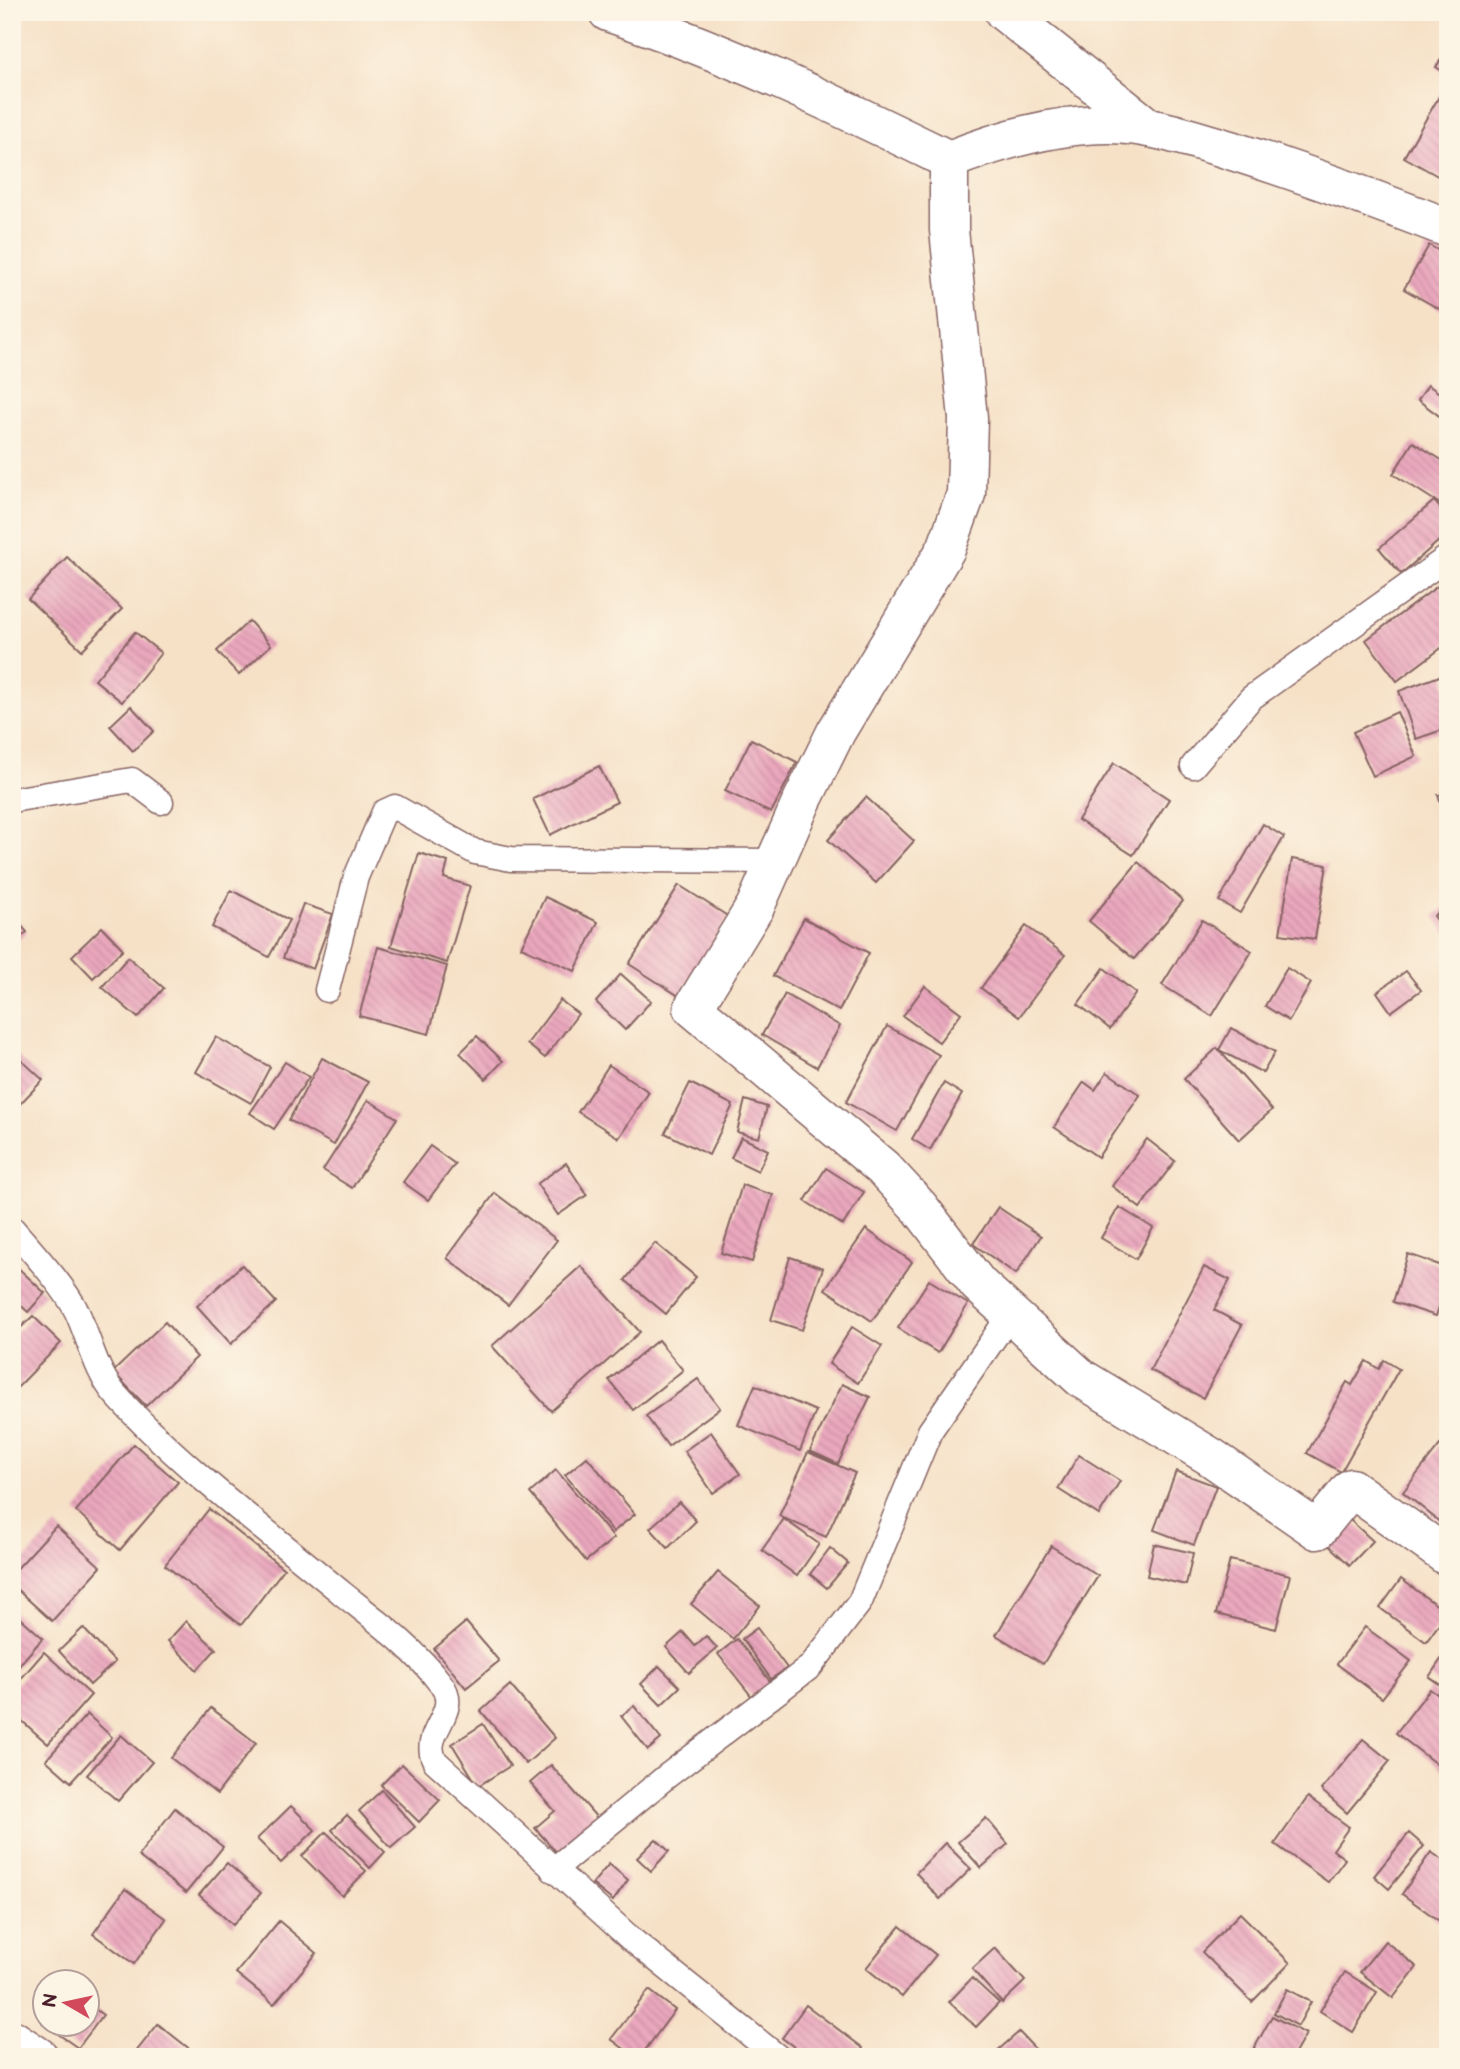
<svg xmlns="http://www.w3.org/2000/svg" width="1460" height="2069" font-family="'Balsamiq Sans',sans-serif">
<defs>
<pattern id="building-back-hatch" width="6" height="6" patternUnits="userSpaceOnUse" patternTransform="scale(1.75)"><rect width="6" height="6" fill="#eaa7bd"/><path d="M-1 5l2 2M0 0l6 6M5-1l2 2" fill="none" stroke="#ca8fa3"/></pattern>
</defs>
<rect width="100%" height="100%" fill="#fcf5e5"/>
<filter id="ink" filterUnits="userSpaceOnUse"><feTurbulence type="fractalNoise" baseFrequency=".0143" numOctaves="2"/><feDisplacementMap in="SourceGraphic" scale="14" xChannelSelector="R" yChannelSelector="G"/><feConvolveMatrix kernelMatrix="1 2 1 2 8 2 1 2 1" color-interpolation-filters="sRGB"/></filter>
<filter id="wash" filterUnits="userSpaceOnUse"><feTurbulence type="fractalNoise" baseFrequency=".00686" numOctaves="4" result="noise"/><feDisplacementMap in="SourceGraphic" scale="28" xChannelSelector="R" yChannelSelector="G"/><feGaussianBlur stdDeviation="1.57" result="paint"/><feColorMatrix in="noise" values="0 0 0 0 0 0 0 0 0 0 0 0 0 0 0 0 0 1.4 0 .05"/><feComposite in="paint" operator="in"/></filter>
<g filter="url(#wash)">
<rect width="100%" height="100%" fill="#f6e1c7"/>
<g id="blocks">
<g fill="url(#building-back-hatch)">
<path d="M1448,49V75L1436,67Z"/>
<path d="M1441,93L1448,97V171L1443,179L1404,157Z"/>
<path d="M1429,245L1448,256V299L1441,310L1404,289Z"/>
<path d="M1428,385L1448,399V410L1442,418L1418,400Z"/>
<path d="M1413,442L1448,464V509L1393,474Z"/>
<path d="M1434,501L1448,517V533L1401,574L1379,548Z"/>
<path d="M67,557L122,609L82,650L28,599Z"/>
<path d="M1439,585L1448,597V643L1397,681L1366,640Z"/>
<path d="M249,621L271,645L239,675L217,651Z"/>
<path d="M135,632L161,653L122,702L95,680Z"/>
<path d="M1445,674L1448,728L1416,739L1399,691Z"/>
<path d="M131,706L154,731L133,751L110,726Z"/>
<path d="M1397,712L1416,756L1373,776L1353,732Z"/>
<path d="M751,739L797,762L771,813L725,791Z"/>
<path d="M1114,763L1169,799L1133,855L1078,820Z"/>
<path d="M599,766L617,802L550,835L533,799Z"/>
<path d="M1448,793V817L1445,818L1438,795Z"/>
<path d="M866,797L914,841L876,883L828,840Z"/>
<path d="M1263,824L1284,837L1240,913L1219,901Z"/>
<path d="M419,853L448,862L444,878L470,886L447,963L391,946Z"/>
<path d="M1292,859L1327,865L1315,939L1280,934Z"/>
<path d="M1138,862L1183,901L1134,959L1089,921Z"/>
<path d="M679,885L729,917L679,996L629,964Z"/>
<path d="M231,890L289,920L269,957L212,927Z"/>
<path d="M545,897L598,922L575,971L521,947Z"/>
<path d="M303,904L333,914L313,969L283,958Z"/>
<path d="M1448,905V935L1434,916Z"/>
<path d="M12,915L27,932L12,944Z"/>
<path d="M804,918L869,953L839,1011L773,976Z"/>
<path d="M1202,920L1252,951L1212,1016L1162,985Z"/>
<path d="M1026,926L1065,955L1019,1017L981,988Z"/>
<path d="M102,927L123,949L93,978L72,956Z"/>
<path d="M378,947L447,966L429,1034L359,1016Z"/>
<path d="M128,957L164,988L138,1018L102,987Z"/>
<path d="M1104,968L1136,993L1110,1029L1078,1004Z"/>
<path d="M1287,968L1311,983L1289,1021L1265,1006Z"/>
<path d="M1406,971L1421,990L1391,1012L1377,992Z"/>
<path d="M621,974L651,1001L625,1030L596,1002Z"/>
<path d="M925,986L961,1013L939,1042L903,1016Z"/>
<path d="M785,994L840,1026L817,1067L762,1035Z"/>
<path d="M560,1000L578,1014L545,1058L527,1044Z"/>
<path d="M887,1026L939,1055L897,1131L846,1102Z"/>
<path d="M1231,1028L1275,1052L1263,1073L1219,1050Z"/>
<path d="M477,1036L503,1061L486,1079L460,1053Z"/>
<path d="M216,1037L270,1067L251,1103L196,1072Z"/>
<path d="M1217,1048L1272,1110L1239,1140L1184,1079Z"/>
<path d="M12,1051L43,1080L12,1112Z"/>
<path d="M322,1058L368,1082L334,1145L289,1120Z"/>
<path d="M285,1062L309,1077L274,1129L250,1113Z"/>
<path d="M609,1065L649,1092L619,1138L578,1112Z"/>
<path d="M1107,1072L1140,1095L1098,1157L1054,1127L1084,1082L1095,1090Z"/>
<path d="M690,1083L733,1105L709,1155L665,1133Z"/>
<path d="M944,1083L962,1094L930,1150L912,1139Z"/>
<path d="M368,1100L397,1118L352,1188L323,1170Z"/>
<path d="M745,1100L767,1107L759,1138L737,1132Z"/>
<path d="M741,1137L768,1150L758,1171L731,1158Z"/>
<path d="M1147,1139L1175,1161L1140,1208L1112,1186Z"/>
<path d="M430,1146L455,1164L428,1200L403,1182Z"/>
<path d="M566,1163L587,1195L558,1215L537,1184Z"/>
<path d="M826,1168L864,1192L843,1225L805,1201Z"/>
<path d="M742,1185L773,1195L752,1262L721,1253Z"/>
<path d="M495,1193L557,1240L508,1305L447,1258Z"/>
<path d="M998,1207L1041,1236L1016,1274L973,1244Z"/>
<path d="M1119,1207L1153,1228L1136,1259L1101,1238Z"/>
<path d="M866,1229L912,1262L872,1321L825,1289Z"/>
<path d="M655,1243L696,1277L666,1314L625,1280Z"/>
<path d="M1408,1254L1448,1268V1280L1436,1316L1393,1302Z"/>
<path d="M790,1257L823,1268L802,1330L771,1320Z"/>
<path d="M15,1265L45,1293L28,1312L16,1301L12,1305Z"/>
<path d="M242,1265L276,1302L231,1344L197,1306Z"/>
<path d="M581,1266L640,1332L551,1411L492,1346Z"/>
<path d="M1204,1267L1230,1280L1214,1310L1242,1325L1203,1398L1150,1370Z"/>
<path d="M929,1280L968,1304L938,1353L898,1328Z"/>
<path d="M33,1316L61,1343L12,1393V1336Z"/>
<path d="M165,1322L197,1357L146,1406L113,1372Z"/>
<path d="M852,1327L882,1346L858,1383L829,1364Z"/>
<path d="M658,1340L683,1370L633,1410L609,1380Z"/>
<path d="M1384,1360L1399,1369L1341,1472L1307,1453L1347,1382L1352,1385L1366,1361L1379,1369Z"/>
<path d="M698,1379L720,1408L668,1446L646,1416Z"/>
<path d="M842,1384L870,1397L838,1464L810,1451Z"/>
<path d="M755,1385L816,1411L800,1451L738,1425Z"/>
<path d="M711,1432L740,1474L713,1493L684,1451Z"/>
<path d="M134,1444L178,1482L120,1550L76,1511Z"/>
<path d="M1440,1445L1448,1451V1515L1441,1523L1403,1492Z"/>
<path d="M808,1452L855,1473L826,1537L779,1516Z"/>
<path d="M1079,1455L1120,1481L1099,1515L1058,1489Z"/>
<path d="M587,1457L635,1514L613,1532L565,1475Z"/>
<path d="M556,1470L614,1538L586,1561L530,1493Z"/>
<path d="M1176,1471L1216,1486L1194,1545L1154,1530Z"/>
<path d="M679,1502L696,1521L668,1548L650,1528Z"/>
<path d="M209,1509L284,1569L241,1625L165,1565Z"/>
<path d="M784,1519L819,1544L797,1576L762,1550Z"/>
<path d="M1349,1519L1373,1541L1350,1565L1326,1543Z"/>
<path d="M56,1526L101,1567L52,1621L12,1585V1574Z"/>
<path d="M1154,1544L1193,1553L1186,1585L1147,1576Z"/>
<path d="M1051,1546L1098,1576L1043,1664L996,1635Z"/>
<path d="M830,1548L848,1563L827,1588L810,1574Z"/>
<path d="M1230,1560L1290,1575L1276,1629L1216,1614Z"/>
<path d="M718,1572L760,1606L733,1639L691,1604Z"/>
<path d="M1401,1579L1447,1613L1426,1642L1380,1608Z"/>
<path d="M12,1610L43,1638L12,1673Z"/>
<path d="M186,1621L216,1649L197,1670L168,1641Z"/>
<path d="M466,1622L499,1661L466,1688L434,1649Z"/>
<path d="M1365,1627L1411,1661L1382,1698L1337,1664Z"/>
<path d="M83,1628L115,1662L90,1685L59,1651Z"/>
<path d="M757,1628L787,1668L771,1679L742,1639Z"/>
<path d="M683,1632L695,1646L706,1636L717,1648L689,1673L666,1647Z"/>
<path d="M737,1639L772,1684L753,1698L718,1654Z"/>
<path d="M1448,1649V1690L1429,1677Z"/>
<path d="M44,1652L91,1695L48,1744L12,1712V1689Z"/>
<path d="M659,1666L680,1687L661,1705L641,1684Z"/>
<path d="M510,1685L555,1738L526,1764L481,1711Z"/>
<path d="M1430,1689L1448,1702V1773L1396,1733Z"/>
<path d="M634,1706L661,1739L648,1750L621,1716Z"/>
<path d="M211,1708L256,1743L217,1794L171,1758Z"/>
<path d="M87,1714L112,1737L71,1782L46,1760Z"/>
<path d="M483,1724L510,1766L478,1786L452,1744Z"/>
<path d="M121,1735L152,1762L118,1801L87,1775Z"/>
<path d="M1363,1739L1390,1761L1347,1813L1321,1790Z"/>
<path d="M402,1764L440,1800L419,1822L381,1785Z"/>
<path d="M551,1765L598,1819L558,1854L535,1828L555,1811L530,1783Z"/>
<path d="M382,1790L415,1827L391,1848L359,1811Z"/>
<path d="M1308,1797L1349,1827L1333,1850L1345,1859L1328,1882L1275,1844Z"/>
<path d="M291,1806L315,1830L281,1863L257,1839Z"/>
<path d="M175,1808L223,1847L186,1893L138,1856Z"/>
<path d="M347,1815L385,1852L370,1868L332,1830Z"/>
<path d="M986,1818L1008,1844L981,1868L958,1842Z"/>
<path d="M326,1832L366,1871L342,1896L302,1856Z"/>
<path d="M1409,1833L1424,1846L1389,1889L1374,1876Z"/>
<path d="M656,1839L669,1851L651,1871L637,1858Z"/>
<path d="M945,1843L971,1869L940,1899L916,1873Z"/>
<path d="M1431,1852L1447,1863L1443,1869L1448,1872V1920L1445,1925L1402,1894Z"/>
<path d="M227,1863L261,1893L233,1925L199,1895Z"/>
<path d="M609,1864L628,1880L613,1901L592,1884Z"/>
<path d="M125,1889L166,1919L134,1964L93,1934Z"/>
<path d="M1240,1913L1290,1963L1252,2002L1202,1952Z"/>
<path d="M279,1921L317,1953L274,2004L236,1973Z"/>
<path d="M900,1926L936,1955L902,1997L866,1968Z"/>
<path d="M1385,1941L1417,1967L1393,1998L1360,1972Z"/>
<path d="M995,1948L1025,1981L1002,2003L972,1969Z"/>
<path d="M1345,1972L1377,1992L1353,2032L1320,2011Z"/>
<path d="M972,1978L999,2003L976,2027L949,2002Z"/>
<path d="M1287,1989L1311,2002L1298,2026L1274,2013Z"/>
<path d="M649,1990L675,2010L640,2057H635L611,2039Z"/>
<path d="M88,2004L103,2015L78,2048L44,2024H88Z"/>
<path d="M806,2005L863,2048L857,2057H808L782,2038Z"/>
<path d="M1272,2016L1306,2034L1293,2057L1251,2054Z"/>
<path d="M158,2024L196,2054L194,2057H132Z"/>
<path d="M1019,2032L1036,2050L1028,2057H1002L997,2051Z"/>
</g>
</g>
</g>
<g filter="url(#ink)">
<use href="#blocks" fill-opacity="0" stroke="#866362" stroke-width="2"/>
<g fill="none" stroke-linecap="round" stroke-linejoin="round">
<g stroke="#866362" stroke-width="27">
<g id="lane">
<path d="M1193,766L1251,698L1448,557"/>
<path d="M12,800L132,780L161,802"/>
<path d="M327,990L356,877L384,812L395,807L475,852L511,859L777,861"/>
<path d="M12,1228C31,1250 65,1287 77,1312C89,1338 96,1372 115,1394C179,1466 269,1532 343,1594C377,1621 415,1649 441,1684C463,1712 419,1733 435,1761L631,1939L778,2057"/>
<path d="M553,1870L667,1776L810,1667L860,1602L930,1431L1012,1312"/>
</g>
</g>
<g stroke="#866362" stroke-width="41">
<g id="street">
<path d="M608,12C726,52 837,105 949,160C1000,140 1054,124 1109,124C1151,124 1193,139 1233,151C1306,174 1376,200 1448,228"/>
<path d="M1004,12L1149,128"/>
<path d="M949,160V230L968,418L966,494L946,549L836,732L802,801L755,907L693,1008L883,1168L920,1208L978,1284L1081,1378L1211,1457L1317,1530L1351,1488L1448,1557"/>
<path d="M12,2039L39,2057"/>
</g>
</g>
<use href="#lane" stroke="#fff" stroke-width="24"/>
<use href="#street" stroke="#fff" stroke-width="38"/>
</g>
</g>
<rect width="1460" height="2069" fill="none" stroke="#fcf5e5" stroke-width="42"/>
<g transform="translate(66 2003) rotate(279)"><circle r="33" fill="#fcf5e5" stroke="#b59f9b" stroke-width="2"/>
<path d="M0-5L12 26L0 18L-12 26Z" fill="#d1495b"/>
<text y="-10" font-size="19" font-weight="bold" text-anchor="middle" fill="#4a1f2b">N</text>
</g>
</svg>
